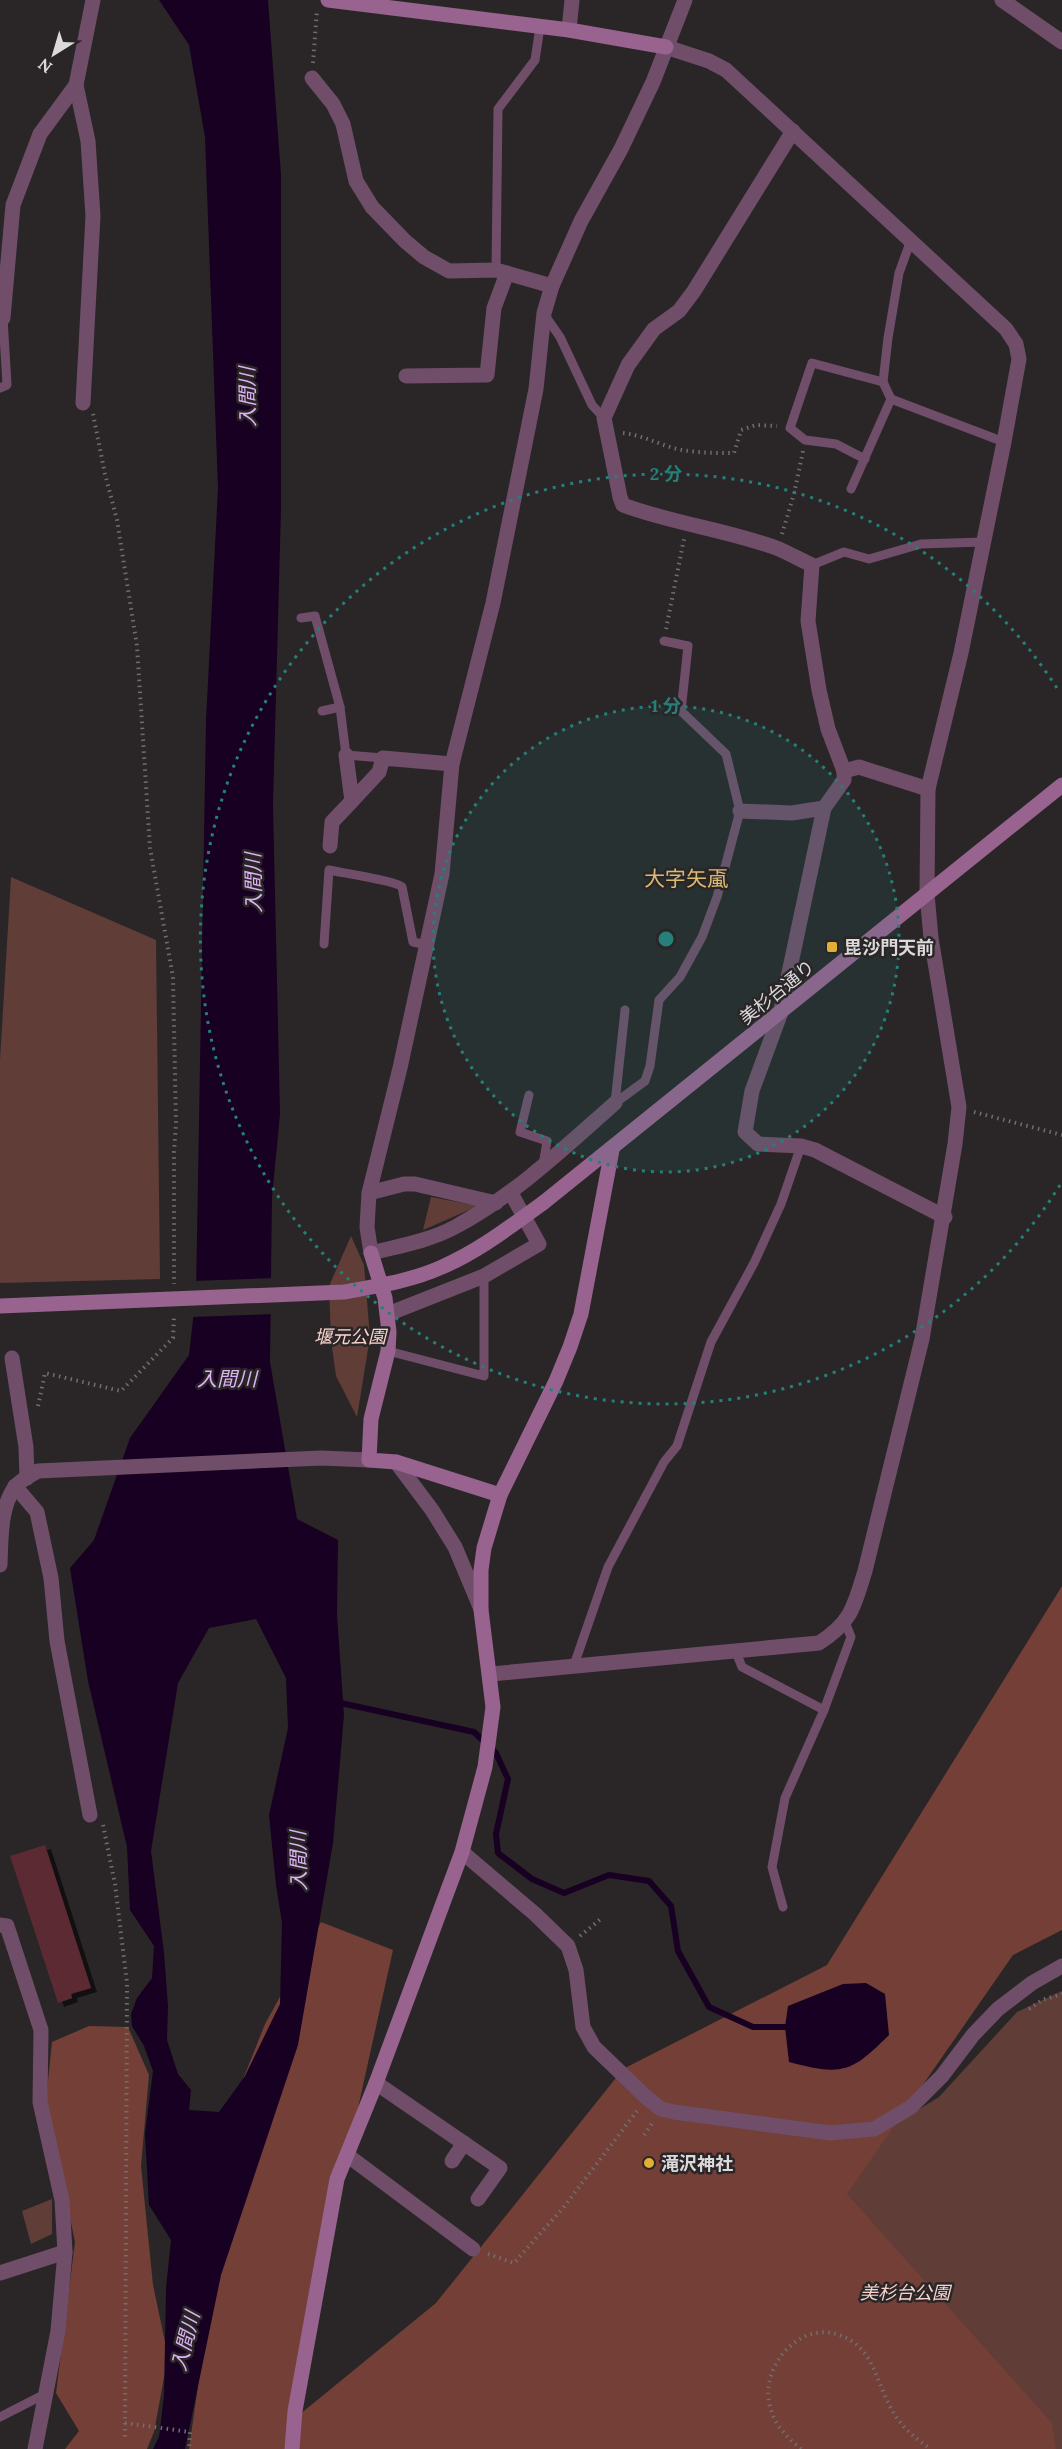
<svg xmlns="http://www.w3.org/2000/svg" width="1062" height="2449" font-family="Lora,'Noto Sans JP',serif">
<defs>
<filter id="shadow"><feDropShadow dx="6" dy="4" stdDeviation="0" flood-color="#0009"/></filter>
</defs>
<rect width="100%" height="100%" fill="#2a2627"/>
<g fill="#603d37">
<path d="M11,877L156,940L160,1279L0,1283V1060Z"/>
<path d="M431,1197L478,1206L423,1230Z"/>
<path d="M351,1236L364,1265L370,1337L357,1417L336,1376L331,1340L329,1286Z"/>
<path d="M1062,1991V2449H782L620,2100L872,2138L939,2097L1017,2012Z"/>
<path d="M52,2199V2234L31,2244L22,2211Z"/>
</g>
<g fill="#733f37">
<path d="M1062,1586V1930L1013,1955L847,2194L1052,2423L1056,2449H189L213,2280L228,2117L265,2024L321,1922L393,1950L288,2424L436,2303L623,2069L827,1965Z"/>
<path d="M89,2026L128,2027L149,2075L141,2166L153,2285L168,2356L154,2432L147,2449H65L79,2431L56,2393L75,2242L46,2100L52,2042Z"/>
</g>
<g fill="#170021" fill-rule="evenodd">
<path d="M159,0H268L281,175V509L273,805L280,1114L272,1197L270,1362L297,1519L338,1540L337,1615L344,1715L333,1843L298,2045L221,2275L185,2449H153L159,2437L164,2396L166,2288L171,2240L149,2205L145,2134L153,2071L144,2046L132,2026L131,2014L137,1998L152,1978L154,1946L130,1910L127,1847L88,1681L70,1568L94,1540L130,1438L189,1355L196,1293L206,720L218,488L205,137L189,45ZM256,1619L286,1678L288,1728L269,1815L276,1885L282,1923L280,2004L245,2076L219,2112L189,2110L191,2090L178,2074L167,2040L168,2006L164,1953L151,1851L178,1683L209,1628Z"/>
<path d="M866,1983L885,1994L889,2035C851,2073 842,2076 789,2062L785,2027L788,2006L843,1984Z"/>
</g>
<path fill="#2a2627" d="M275,1278L274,1314L190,1317L193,1281Z"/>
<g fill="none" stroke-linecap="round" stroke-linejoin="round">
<path stroke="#170021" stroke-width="6" d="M336,1702L474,1732L496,1753L508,1779L496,1834L498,1853L532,1879L564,1893L609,1875L649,1881L671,1906L678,1951L709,2007L753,2027H785"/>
</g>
<path fill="#5c2932" filter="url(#shadow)" d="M45,1845L91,1988L71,1994L72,1998L58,2003L10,1856Z"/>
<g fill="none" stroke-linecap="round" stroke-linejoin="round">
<g stroke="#716e6f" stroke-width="4" stroke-dasharray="1.5 4.5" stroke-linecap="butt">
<path d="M313,63L317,10"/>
<path d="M93,414L105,474L117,520L137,646L150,848L173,977L176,1124L174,1152V1284"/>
<path d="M623,433C641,435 656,443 673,448C693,453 713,453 734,453L741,430L756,425L777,426"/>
<path d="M782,534L794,494L803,451"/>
<path d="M666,629L684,539"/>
<path d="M974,1112L1062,1135"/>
<path d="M38,1406L45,1373L121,1391L173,1338L174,1316"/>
<path d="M103,1825L115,1884L127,1983L125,2440"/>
<path d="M580,1936L602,1918"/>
<path d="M1029,2009L1042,2000L1062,1994"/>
<path d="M644,2135L653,2122"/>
<path d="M488,2254L514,2263L563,2208L637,2111"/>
<path d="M125,2423L190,2432L189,2449"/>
<path d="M801,2449C785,2436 772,2422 769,2401C763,2364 800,2321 839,2335C876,2347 876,2387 895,2415C904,2429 917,2440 931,2449"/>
</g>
<g stroke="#704e69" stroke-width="9">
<path d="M496,270L498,109L535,60L540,27"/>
<path d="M544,314L560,337L592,405L604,418"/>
<path d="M0,388L7,385L3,318"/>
<path d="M891,399L1004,442"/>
<path d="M865,459L836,444L805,440L790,428L812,363L883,382"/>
<path d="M851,489L891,399L883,382L888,338L899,273L911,240"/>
<path d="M812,565L844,552L869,559L921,544L983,542"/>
<path d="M301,618L315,616L340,707L346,755L383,758"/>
<path d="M322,711L340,707"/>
<path d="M324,944L329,870C343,873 396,881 402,887L413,942L427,945"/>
<path d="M529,1095L520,1132L547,1141L543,1165"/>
<path d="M615,1103L645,1081L650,1066L659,1000L680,977L702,937L717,897L740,811L726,754L681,711L688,646L664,641"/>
<path d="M615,1103L625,1010"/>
<path d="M388,1351L484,1376V1276"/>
<path d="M736,1652L742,1667L824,1710"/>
<path d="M574,1665L608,1567L664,1462L677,1446L711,1342L754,1263L781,1204L801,1146"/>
<path d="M783,1907L772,1867L785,1798L824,1710L851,1637L845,1622"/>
<path d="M0,2417L45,2394"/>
</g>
<g stroke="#704e69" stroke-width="15">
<path d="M1002,0L1062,42"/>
<path d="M569,30L572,0"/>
<path d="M312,78L333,104L343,124L356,181L372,207L405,241L424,257L449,271L496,270L552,286"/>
<path d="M76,85L88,141L93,216L83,403"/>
<path d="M793,131L694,291L679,311L654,329L628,365L604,418L620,497L623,505C674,524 729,530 779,549C790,554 801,560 812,565L808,621L819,690L828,729L844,771V780L824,808L780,1015L752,1091L745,1132L758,1144L801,1146L815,1150L945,1217"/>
<path d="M3,318L13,205L40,134L76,85L93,0"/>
<path d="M406,376L487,375L494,308L507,273"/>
<path d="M844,771L859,767L928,789"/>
<path d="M352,801L379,772L383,758L452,764"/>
<path d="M740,811L792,813L824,808"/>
<path d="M330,846L332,822L352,801L346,755"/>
<path d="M615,1103C564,1148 515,1195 455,1227C429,1241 399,1246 371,1253L367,1227L369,1193L400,1068L442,874L452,764L493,603L536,389L544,313L552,286L581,221L621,149L653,82L685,0"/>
<path d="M369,1193L404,1184H415L496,1203"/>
<path d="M388,1314L484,1276L539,1244L511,1193"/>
<path d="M12,1358L26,1447L27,1478"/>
<path d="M396,1462L432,1510L455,1547L481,1609"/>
<path d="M15,1486L37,1512L51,1578L57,1641L90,1815"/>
<path d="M0,1565C1,1540 0,1507 15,1487C20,1480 31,1475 38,1471L321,1458L369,1460"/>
<path d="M491,1674L819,1643C852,1622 854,1606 865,1571L922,1339L955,1144L959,1107L931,938L927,894L928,789L961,653L1004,442L1019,359L1016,344L1006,329L726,70L709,61L666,47"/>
<path d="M462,1852L535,1914L568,1946L576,1970L583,2027L594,2047L647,2098L661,2109L674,2112L830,2133L874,2129L911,2107L942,2076L973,2035L998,2009L1032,1983L1062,1966"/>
<path d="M0,1925L7,1926L41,2030L40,2102L62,2200L65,2252L58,2331L35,2449"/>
<path d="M376,2083L500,2168L478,2199"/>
<path d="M347,2155L473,2249"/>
<path d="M452,2161L464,2143"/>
<path d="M0,2273L65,2252"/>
</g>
<g stroke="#98638f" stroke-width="15">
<path d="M328,0L569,30L666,47"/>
<path d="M543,1203L1062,785"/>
<path d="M371,1253L385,1298L389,1332L388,1351L371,1419L369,1460L396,1462L500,1495"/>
<path d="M292,2449L295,2411L337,2179L376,2083L462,1852L485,1767L493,1707L481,1610V1570L484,1548L500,1495L556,1381L570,1347L581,1314L612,1150"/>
</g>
<path stroke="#98638f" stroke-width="15" d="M0,1306L344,1292C377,1286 411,1281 442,1267C479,1251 511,1226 543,1203"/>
</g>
<circle cx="666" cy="939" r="233" fill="#248079" fill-opacity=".12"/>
<g fill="none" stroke="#248079" stroke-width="3" stroke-dasharray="3 6">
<circle cx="666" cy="939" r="233"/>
<path d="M1060 1185A465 465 0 1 1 1060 693"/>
</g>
<g fill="#e0af34" stroke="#2a2627" stroke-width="2">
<rect x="826" y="941" width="12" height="12" rx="3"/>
<circle cx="649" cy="2163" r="6"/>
</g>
<g text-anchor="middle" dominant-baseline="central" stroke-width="5" stroke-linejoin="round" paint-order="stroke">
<g font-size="18" font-weight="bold" fill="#dcd9da" stroke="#2a2627" text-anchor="start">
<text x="844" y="947">毘沙門天前</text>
<text x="661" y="2163">滝沢神社</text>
</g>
<g font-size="18" fill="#dcd9da" stroke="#2a2627">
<text transform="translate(777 992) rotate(-39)">美杉台通り</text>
</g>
<g font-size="18" font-style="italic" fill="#f9d4ce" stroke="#2a2627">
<text x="350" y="1336">堰元公園</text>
<text x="905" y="2292">美杉台公園</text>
</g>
<g font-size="20" font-style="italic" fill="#deb0f4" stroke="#2a2627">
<text transform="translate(247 397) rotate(-91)">入間川</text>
<text transform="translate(253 883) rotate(-91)">入間川</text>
<text x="227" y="1378">入間川</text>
<text transform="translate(298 1861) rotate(-91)">入間川</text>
<text transform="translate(185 2341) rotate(-76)">入間川</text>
</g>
<g font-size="21" fill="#dbba71" stroke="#2a2627">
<text x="686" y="878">大字矢颪</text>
</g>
</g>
<circle cx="666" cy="939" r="9" fill="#248079" stroke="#2a2627" stroke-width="3"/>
<g font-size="18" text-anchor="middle" font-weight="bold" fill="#248079" stroke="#2a2627" stroke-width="5" stroke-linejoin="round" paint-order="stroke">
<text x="666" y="480">2 分</text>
<text x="666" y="712">1 分</text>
</g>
<g transform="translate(54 54) rotate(217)" stroke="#2a2627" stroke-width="4.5" paint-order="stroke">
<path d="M0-4.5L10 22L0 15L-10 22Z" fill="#dcd9da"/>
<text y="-9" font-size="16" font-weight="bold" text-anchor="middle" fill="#dcd9da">N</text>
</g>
</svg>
